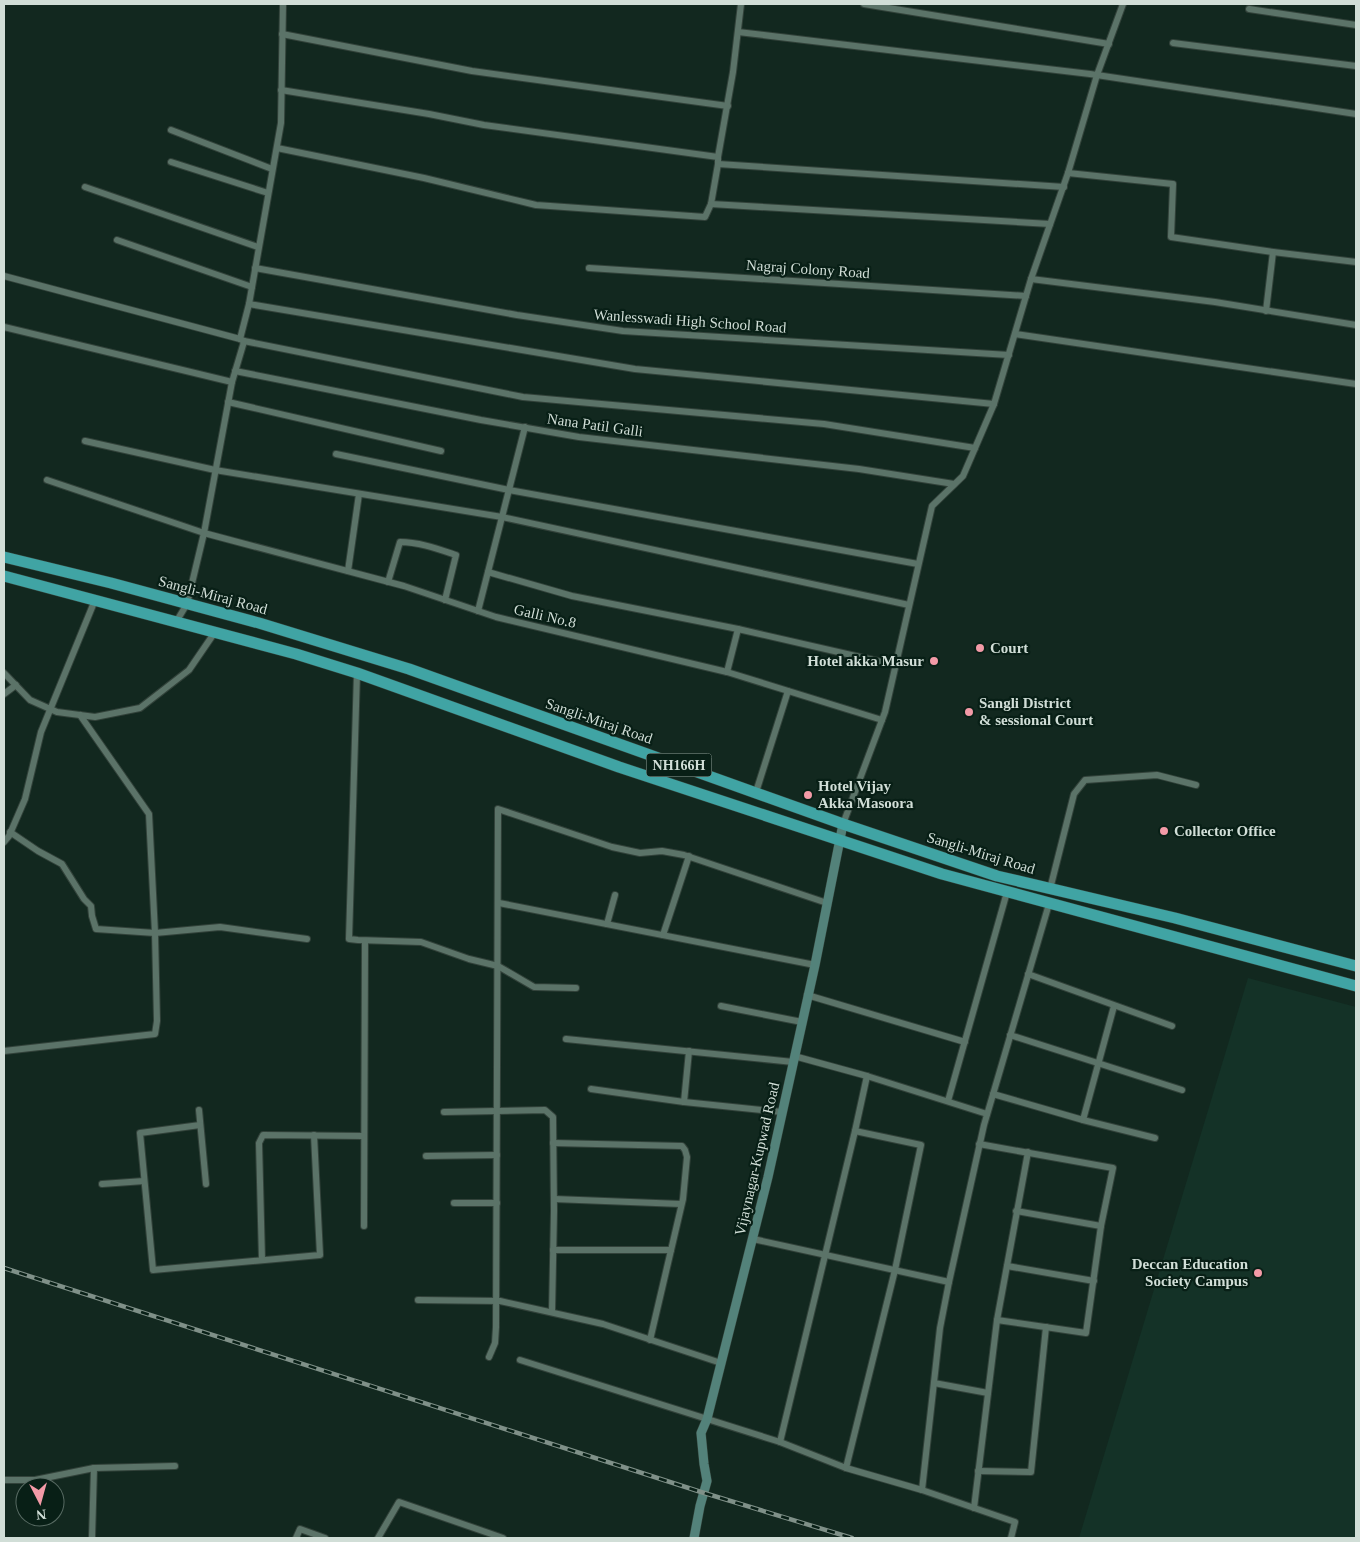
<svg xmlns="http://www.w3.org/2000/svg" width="1360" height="1542" font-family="'Times New Roman',serif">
<rect width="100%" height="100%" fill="#12281f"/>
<path fill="#143227" d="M1248,978L1356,1007V1538H1079Z"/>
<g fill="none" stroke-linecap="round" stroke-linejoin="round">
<g stroke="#32423a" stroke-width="8">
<g id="street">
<path d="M864,4L1109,44"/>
<path d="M1249,9L1356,25"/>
<path d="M738,32L1090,74L1356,114"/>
<path d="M282,34L472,71L728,106"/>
<path d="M1173,43L1356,66"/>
<path d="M171,130L272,169"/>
<path d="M277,148L424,178L536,205L705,217L711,204L718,164V157L484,125L429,114L281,90"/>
<path d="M718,157L733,72L741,4"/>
<path d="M171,162L268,193"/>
<path d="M718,164L1064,187"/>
<path d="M1068,173L1173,184L1171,237L1273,252L1356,262"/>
<path d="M85,187L258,247"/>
<path d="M711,204L1050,224"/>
<path d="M117,240L252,287"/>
<path d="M255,268L517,315L623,331L1009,355"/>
<path d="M589,268L1026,296"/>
<path d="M4,276L240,339"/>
<path d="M1031,279L1215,302L1356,325"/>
<path d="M249,304L635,369L994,404"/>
<path d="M1266,311L1273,252"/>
<path d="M4,327L232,382"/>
<path d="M1015,334L1356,384"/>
<path d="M244,341L523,397L824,424L975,448"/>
<path d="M235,371L481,420L579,437L859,469L954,484"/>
<path d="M228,402L441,451"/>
<path d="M85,441L215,470L502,517L909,605"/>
<path d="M336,454L509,490L918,564"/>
<path d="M47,480L204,533L404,586L496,617L727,672L882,720"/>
<path d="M348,571L359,494"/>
<path d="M488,572L572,596L738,629"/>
<path d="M388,582L400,542C419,542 438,549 456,555L445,600"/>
<path d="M478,611L525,427"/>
<path d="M176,622L187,604L204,533L232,382L243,345L244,341L240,339L249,304L281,123L283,4"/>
<path d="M727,672L738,629L895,665"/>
<path d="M4,673L30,700L57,712L95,717L140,708L189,670L215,632"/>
<path d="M357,673L349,939L358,940L421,942L469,959L498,966L534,987L576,988"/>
<path d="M4,694L16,685"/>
<path d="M756,792L788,691"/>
<path d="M843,824L885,712L932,506L963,476L994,404L1031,279L1068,173L1097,75L1123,4"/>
<path d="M10,832L38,851L62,864L84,899L91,906L92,916L96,929L155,933L220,927L307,939"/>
<path d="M4,842L9,836L25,799L41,732L95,600"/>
<path d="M1050,889L1074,794L1085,780L1157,775L1196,785"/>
<path d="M499,903L815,965"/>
<path d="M607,924L615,895"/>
<path d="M663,935L689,856"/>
<path d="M1028,974L1172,1026"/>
<path d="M807,995L965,1042"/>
<path d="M721,1006L802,1022"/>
<path d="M1010,1035L1182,1090"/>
<path d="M566,1039L793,1062"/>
<path d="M4,1051L155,1034L157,1021L155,933L149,814L80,715"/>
<path d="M794,1056L867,1076L987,1114"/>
<path d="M591,1089L684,1102L782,1112"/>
<path d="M993,1094L1083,1120L1155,1138"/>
<path d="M948,1101L1007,892"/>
<path d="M684,1102L689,1051"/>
<path d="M199,1110L206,1184"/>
<path d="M444,1112L545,1110L553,1117L554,1211L552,1312"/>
<path d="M1083,1120L1114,1006"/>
<path d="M200,1125L140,1133L153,1270L320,1255L314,1135"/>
<path d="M553,1143L682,1146L685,1150L687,1157L683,1199L650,1340"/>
<path d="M426,1156L497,1155"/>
<path d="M102,1184L144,1181"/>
<path d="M554,1199L681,1204"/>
<path d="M454,1203H497"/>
<path d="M1016,1211L1101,1226"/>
<path d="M364,1226L365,941"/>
<path d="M753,1239L949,1282"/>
<path d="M553,1250H671"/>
<path d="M262,1260L259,1143L263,1135L363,1136"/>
<path d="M1007,1266L1094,1281"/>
<path d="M418,1300L500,1301L603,1324L721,1363"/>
<path d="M997,1320L1028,1152"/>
<path d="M489,1357L495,1343L496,1327L498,809L612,847L640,853L662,851L684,855L827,903"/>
<path d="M520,1360L780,1442L846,1468L922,1490L1015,1522L1011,1538"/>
<path d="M934,1383L988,1393"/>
<path d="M780,1442L855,1131L867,1076"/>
<path d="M846,1468L895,1270L921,1145L855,1131"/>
<path d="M978,1471L1031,1472L1046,1327"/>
<path d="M4,1480H35L94,1468L175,1466"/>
<path d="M922,1490L940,1328L949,1282L984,1125L1049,904"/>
<path d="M974,1508L997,1320L1086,1333L1101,1226L1113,1168L979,1144"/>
<path d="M92,1538L94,1468"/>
<path d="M296,1538L300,1529L325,1538"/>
<path d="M378,1538L399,1502L503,1538"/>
</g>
</g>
<g stroke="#32423a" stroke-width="10">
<path id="secondary" d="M694,1538L700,1506L707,1481L704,1464L701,1433L707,1419L768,1177L815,965L843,824"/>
</g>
<g stroke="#32423a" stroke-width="12">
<g id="highway">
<path d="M4,557L111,583L259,623L409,669L843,824L997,876L1175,918L1356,966"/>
<path d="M4,576L296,654L357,673L619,767L942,874L1356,986"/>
</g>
</g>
<use href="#street" stroke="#5b7368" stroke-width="6"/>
<use href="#secondary" stroke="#53827a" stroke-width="9"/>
<use href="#highway" stroke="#40a4a4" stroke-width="11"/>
<g stroke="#7f9088" stroke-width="4.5">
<path id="rail" d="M4,1268L701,1492L852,1538"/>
</g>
<use href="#rail" stroke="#081f16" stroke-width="2.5" stroke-dasharray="8" stroke-linecap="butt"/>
</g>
<g fill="#f39aa7" stroke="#081f16" stroke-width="2">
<circle cx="980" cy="648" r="5"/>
<circle cx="934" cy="661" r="5"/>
<circle cx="969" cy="712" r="5"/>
<circle cx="808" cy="795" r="5"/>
<circle cx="1164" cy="831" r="5"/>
<circle cx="1258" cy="1273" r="5"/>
</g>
<g text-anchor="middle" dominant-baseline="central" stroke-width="4.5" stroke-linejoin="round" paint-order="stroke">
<rect fill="#081f16" stroke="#95a59d" stroke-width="1" x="646.5" y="753.5" width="65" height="23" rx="4"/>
<g font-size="14" font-weight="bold" fill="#d1ded7">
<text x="679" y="765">NH166H</text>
</g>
<g font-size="15" fill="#d1ded7" stroke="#081f16">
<text transform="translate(808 269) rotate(4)">Nagraj Colony Road</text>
<text transform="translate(690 321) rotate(4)">Wanlesswadi High School Road</text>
<text transform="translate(595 425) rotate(8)">Nana Patil Galli</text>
<text transform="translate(213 595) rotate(15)">Sangli-Miraj Road</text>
<text transform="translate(545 616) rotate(13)">Galli No.8</text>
<text transform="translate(599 721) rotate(19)">Sangli-Miraj Road</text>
<text transform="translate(981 853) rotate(17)">Sangli-Miraj Road</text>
<text transform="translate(757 1159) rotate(-77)">Vijaynagar-Kupwad Road</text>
</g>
<g font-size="15" font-weight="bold" fill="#d1ded7" stroke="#081f16" text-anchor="start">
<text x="990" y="648">Court</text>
<text x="924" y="661" text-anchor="end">Hotel akka Masur</text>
<text x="979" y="703">Sangli District<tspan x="979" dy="17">&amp; sessional Court</tspan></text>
<text x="818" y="786">Hotel Vijay<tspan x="818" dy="17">Akka Masoora</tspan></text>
<text x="1174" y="831">Collector Office</text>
<text x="1248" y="1264" text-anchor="end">Deccan Education<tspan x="1248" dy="17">Society Campus</tspan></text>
</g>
</g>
<rect width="1360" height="1542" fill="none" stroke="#d1ded7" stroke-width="10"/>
<g transform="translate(40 1502) rotate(174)"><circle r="24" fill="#081f16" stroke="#586b63"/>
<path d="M0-4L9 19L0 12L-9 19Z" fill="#f39aa7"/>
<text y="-8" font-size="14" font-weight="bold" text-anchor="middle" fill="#d1ded7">N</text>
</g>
</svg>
